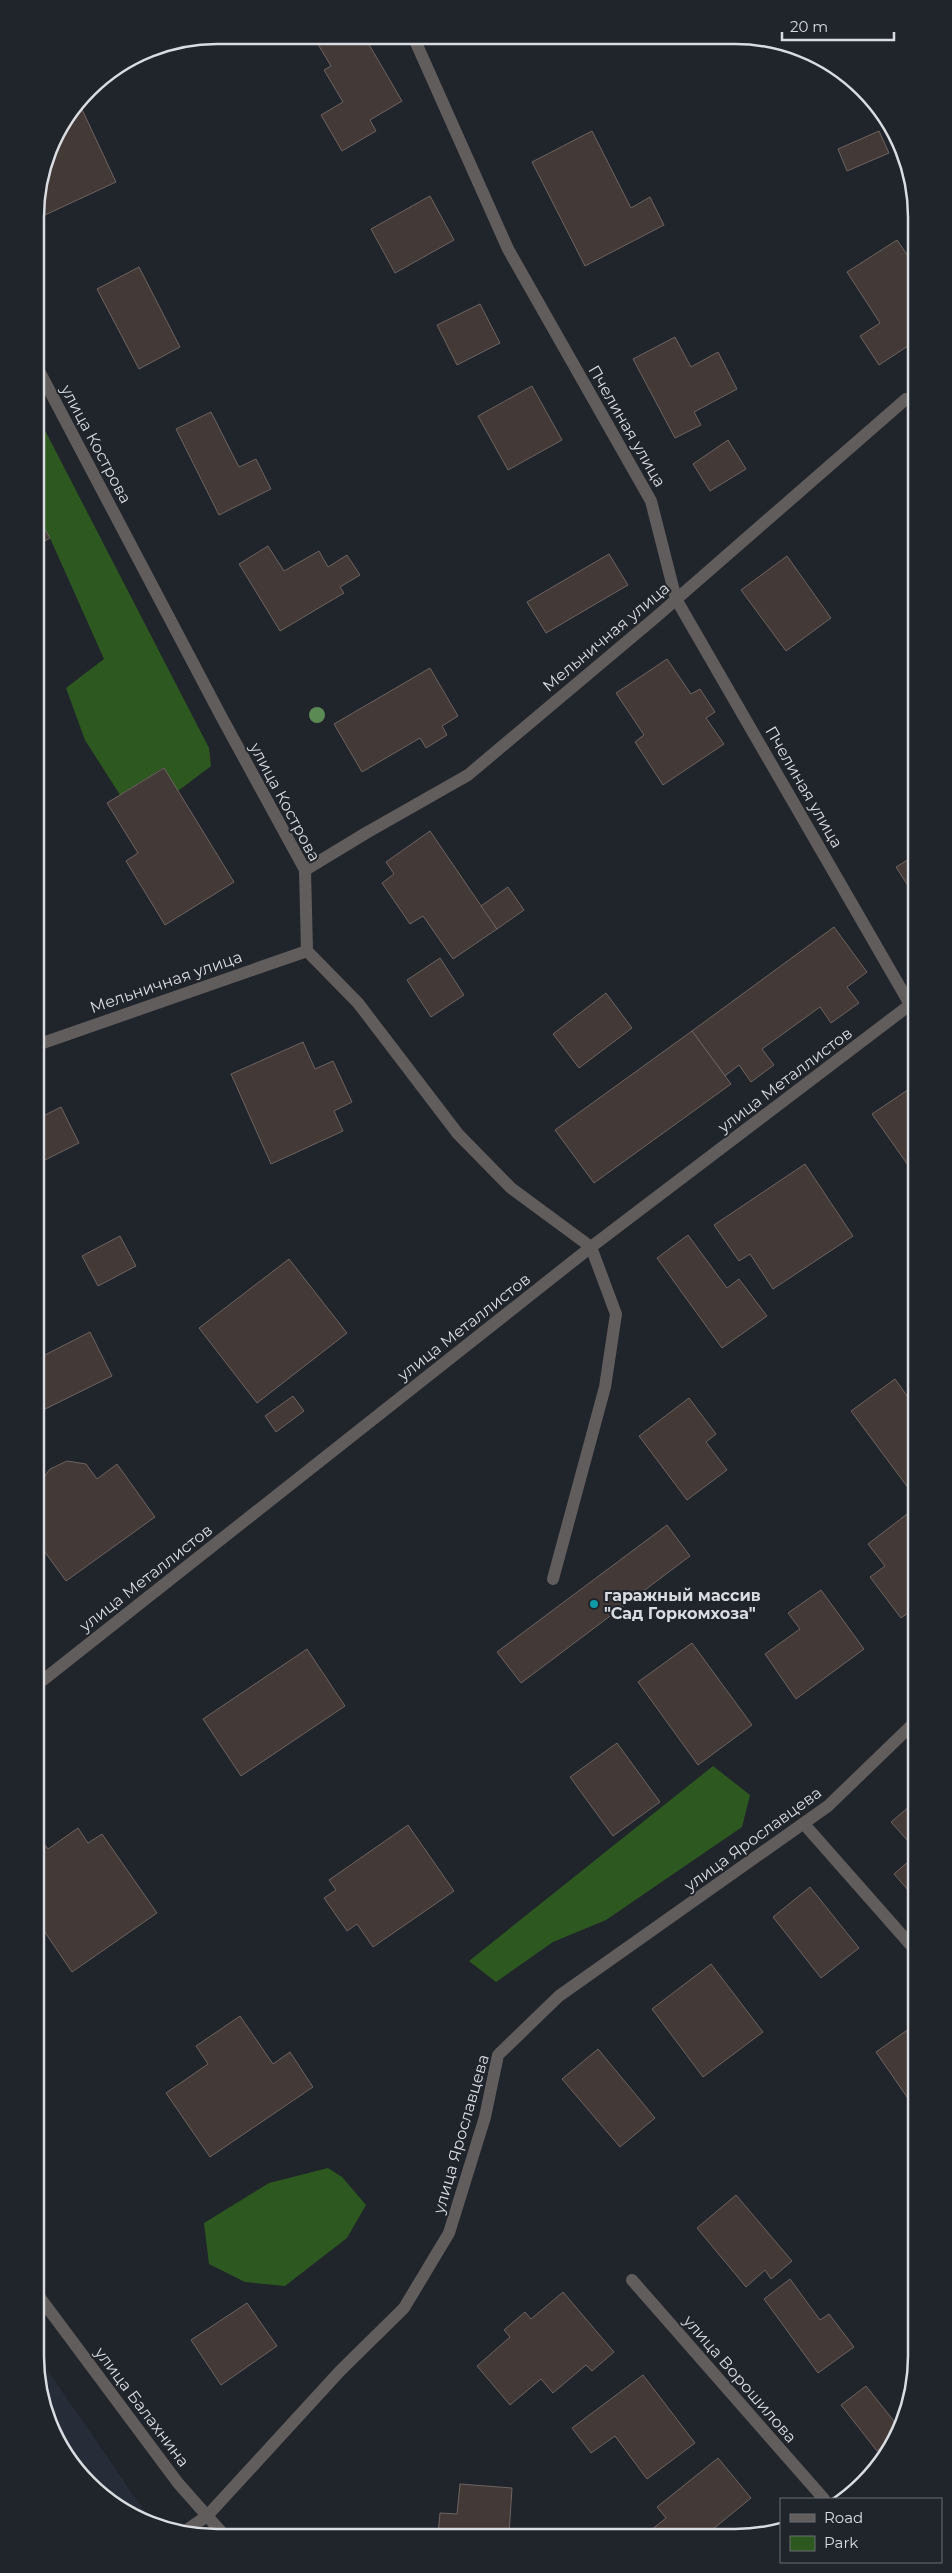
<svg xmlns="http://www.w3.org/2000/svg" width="952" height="2573" font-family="Montserrat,sans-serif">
<rect width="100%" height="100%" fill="#20242b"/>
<path fill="#272d38" d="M39,2358L154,2525L136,2519L88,2485L59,2447L39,2392Z"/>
<g fill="#2d5920">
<path d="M36,413L209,748L211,766L178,791L163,768L120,795L85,740L66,688L104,659L50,538L36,514Z"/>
<path d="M713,1766L750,1795L742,1827L606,1920L553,1942L496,1982L469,1961Z"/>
<path d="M328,2168L342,2177L366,2205L347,2238L285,2286L245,2282L209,2264L204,2223L269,2183Z"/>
</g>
<g fill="#433936" stroke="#6e6461">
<path d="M313,36H364L402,101L370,120L376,131L342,151L321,115L343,102L324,70L331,66Z"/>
<path d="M79,103L116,182L45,215L37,198L54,137Z"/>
<path d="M592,131L631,208L650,197L664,225L585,266L532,162Z"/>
<path d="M879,131L889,153L847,171L838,149Z"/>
<path d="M430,196L454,240L395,273L371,229Z"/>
<path d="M897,240L914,265V342L879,365L860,336L880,323L847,272Z"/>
<path d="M139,267L180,347L139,369L97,289Z"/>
<path d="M480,304L500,343L457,365L437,325Z"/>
<path d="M675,337L691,367L718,352L737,389L694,412L701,425L675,438L633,359Z"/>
<path d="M532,386L562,440L508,470L478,416Z"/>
<path d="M211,412L239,467L256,459L271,489L219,515L176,429Z"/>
<path d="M728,440L746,469L710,491L693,464Z"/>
<path d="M36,514L50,538L36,546Z"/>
<path d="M268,546L284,571L319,551L328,567L347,555L360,575L340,587L344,593L280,631L239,564Z"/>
<path d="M609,554L628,585L546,633L527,602Z"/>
<path d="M787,556L831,618L786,651L741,590Z"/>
<path d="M667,659L691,694L700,689L715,712L706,718L724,744L663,785L635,742L644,735L616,693Z"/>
<path d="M430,668L458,716L442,726L447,735L426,748L420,738L362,772L334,724Z"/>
<path d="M164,768L234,882L165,925L126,861L138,853L107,803Z"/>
<path d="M430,831L497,929L453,959L423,916L410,924L382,883L394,874L386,862Z"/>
<path d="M914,856V895L896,867Z"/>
<path d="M508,887L524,910L497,929L481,906Z"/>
<path d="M834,927L867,972L847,987L859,1003L831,1023L820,1007L762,1049L774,1065L751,1082L739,1065L725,1076L692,1031Z"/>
<path d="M440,958L464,995L431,1017L407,980Z"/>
<path d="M606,993L632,1028L579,1068L553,1034Z"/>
<path d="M692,1031L731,1084L594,1183L555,1130Z"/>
<path d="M303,1042L315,1069L333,1061L352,1102L334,1111L343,1131L271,1164L231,1074Z"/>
<path d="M915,1085V1175L872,1114Z"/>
<path d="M61,1107L79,1143L37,1164V1119Z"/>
<path d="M805,1164L853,1236L773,1289L750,1254L739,1261L714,1225Z"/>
<path d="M688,1235L727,1288L739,1279L767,1316L722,1348L657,1258Z"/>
<path d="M120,1236L136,1266L98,1286L82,1256Z"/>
<path d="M289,1259L347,1333L257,1403L199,1328Z"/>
<path d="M90,1332L112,1376L37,1413V1359Z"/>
<path d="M895,1379L915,1407V1497L851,1411Z"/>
<path d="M293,1396L304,1411L276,1432L265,1416Z"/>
<path d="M689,1398L716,1434L706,1442L727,1470L687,1500L639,1436Z"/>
<path d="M67,1461L86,1464L97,1479L117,1464L155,1517L66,1581L37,1541V1498L40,1496L44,1477L50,1469Z"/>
<path d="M915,1508L916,1607L901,1618L870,1577L885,1566L868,1544Z"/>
<path d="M667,1525L690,1556L521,1683L497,1652Z"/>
<path d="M821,1590L864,1649L796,1699L765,1654L800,1629L788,1613Z"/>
<path d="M692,1643L752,1725L698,1765L638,1682Z"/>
<path d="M307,1649L345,1706L241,1776L203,1719Z"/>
<path d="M617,1743L660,1802L613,1836L570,1777Z"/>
<path d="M916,1801V1850L891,1822Z"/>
<path d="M408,1825L454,1891L373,1947L357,1924L347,1931L324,1898L336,1890L329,1880Z"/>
<path d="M78,1828L88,1843L102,1834L157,1913L72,1972L38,1922V1836L48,1849Z"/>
<path d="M916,1855V1899L894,1874Z"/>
<path d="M810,1887L859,1948L821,1978L773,1917Z"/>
<path d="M711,1964L763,2032L703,2077L652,2009Z"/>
<path d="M240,2016L273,2064L290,2052L313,2087L210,2157L166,2093L208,2064L196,2046Z"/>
<path d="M916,2024V2110L876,2052Z"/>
<path d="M598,2049L655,2118L620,2147L562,2079Z"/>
<path d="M736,2195L792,2261L771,2279L765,2270L746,2287L697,2228Z"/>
<path d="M790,2279L820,2320L829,2314L854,2347L818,2373L764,2299Z"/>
<path d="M563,2292L614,2352L592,2371L586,2365L553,2393L541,2379L510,2405L477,2366L510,2337L504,2330L525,2312L531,2319Z"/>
<path d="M247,2303L277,2346L221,2385L191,2340Z"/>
<path d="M643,2375L695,2443L647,2479L615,2436L591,2453L572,2428Z"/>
<path d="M866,2386L901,2430L877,2451L841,2405Z"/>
<path d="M718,2458L751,2498L707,2534H646L666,2518L657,2507Z"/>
<path d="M460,2484L512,2488L509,2534L438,2535L440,2513L457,2514Z"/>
</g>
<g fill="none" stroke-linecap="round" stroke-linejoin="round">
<g stroke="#625d5d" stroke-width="12">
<path d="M413,36L508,249L651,501L676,599L915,1013"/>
<path d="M36,365L221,716L305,870L307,951L358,1003L458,1134L511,1188L591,1247L616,1314L605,1387L553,1579"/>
<path d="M305,870L366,833L468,775L656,617L906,399"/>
<path d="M37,1045L307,951"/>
<path d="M38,1684L591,1247L915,1001"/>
<path d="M804,1824L916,1951"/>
<path d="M632,2280L824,2499"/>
<path d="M38,2295L178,2483L224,2535"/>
<path d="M181,2534L207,2516L340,2371L404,2308L449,2233L485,2117L498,2055L559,1996L828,1806L916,1721"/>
</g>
</g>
<circle fill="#5b8a54" cx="317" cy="715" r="8"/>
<circle fill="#0f9aa8" stroke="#20242b" stroke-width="2" cx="594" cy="1604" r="5"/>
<g text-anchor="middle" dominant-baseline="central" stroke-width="4" stroke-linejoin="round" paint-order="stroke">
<g font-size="16" fill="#d9dce0" stroke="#20242b">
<text transform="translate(627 426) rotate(60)">Пчелиная улица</text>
<text transform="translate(96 444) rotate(62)">улица Кострова</text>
<text transform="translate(606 637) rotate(-40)">Мельничная улица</text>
<text transform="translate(804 787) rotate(60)">Пчелиная улица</text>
<text transform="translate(285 802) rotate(62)">улица Кострова</text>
<text transform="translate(166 982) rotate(-19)">Мельничная улица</text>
<text transform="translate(785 1080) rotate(-37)">улица Металлистов</text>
<text transform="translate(464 1327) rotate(-38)">улица Металлистов</text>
<text transform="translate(146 1578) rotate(-38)">улица Металлистов</text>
<text transform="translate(753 1839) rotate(-36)">улица Ярославцева</text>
<text transform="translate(461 2134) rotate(-74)">улица Ярославцева</text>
<text transform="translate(740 2379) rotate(49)">улица Ворошилова</text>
<text transform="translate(142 2407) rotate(53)">улица Балахнина</text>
</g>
<g font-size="16" font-weight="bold" fill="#d9dce0" stroke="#20242b" text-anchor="start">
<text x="604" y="1595">гаражный массив<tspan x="604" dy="18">"Сад Горкомхоза"</tspan></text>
</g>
</g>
<path d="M0 0H952V2573H0ZM217 44H735A173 173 0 0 1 908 217V2356A173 173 0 0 1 735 2529H217A173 173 0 0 1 44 2356V217A173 173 0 0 1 217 44Z" fill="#20242b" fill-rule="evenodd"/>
<path fill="none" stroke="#d9dce0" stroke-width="2.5" d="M217 44H735A173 173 0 0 1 908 217V2356A173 173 0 0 1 735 2529H217A173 173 0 0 1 44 2356V217A173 173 0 0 1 217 44Z"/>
<rect x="780" y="2498" width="162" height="65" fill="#20242b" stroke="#6a6e73"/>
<rect x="790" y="2514" width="25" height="8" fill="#625d5d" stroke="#6a6e73"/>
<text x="824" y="2523" font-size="15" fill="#d9dce0">Road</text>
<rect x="790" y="2536" width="25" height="15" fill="#2d5920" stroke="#6a6e73"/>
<text x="824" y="2548" font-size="15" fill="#d9dce0">Park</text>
<path d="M782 32v8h112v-8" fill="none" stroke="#d9dce0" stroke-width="2.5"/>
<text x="790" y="32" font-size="15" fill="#d9dce0" stroke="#20242b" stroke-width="4" paint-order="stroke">20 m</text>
</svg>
